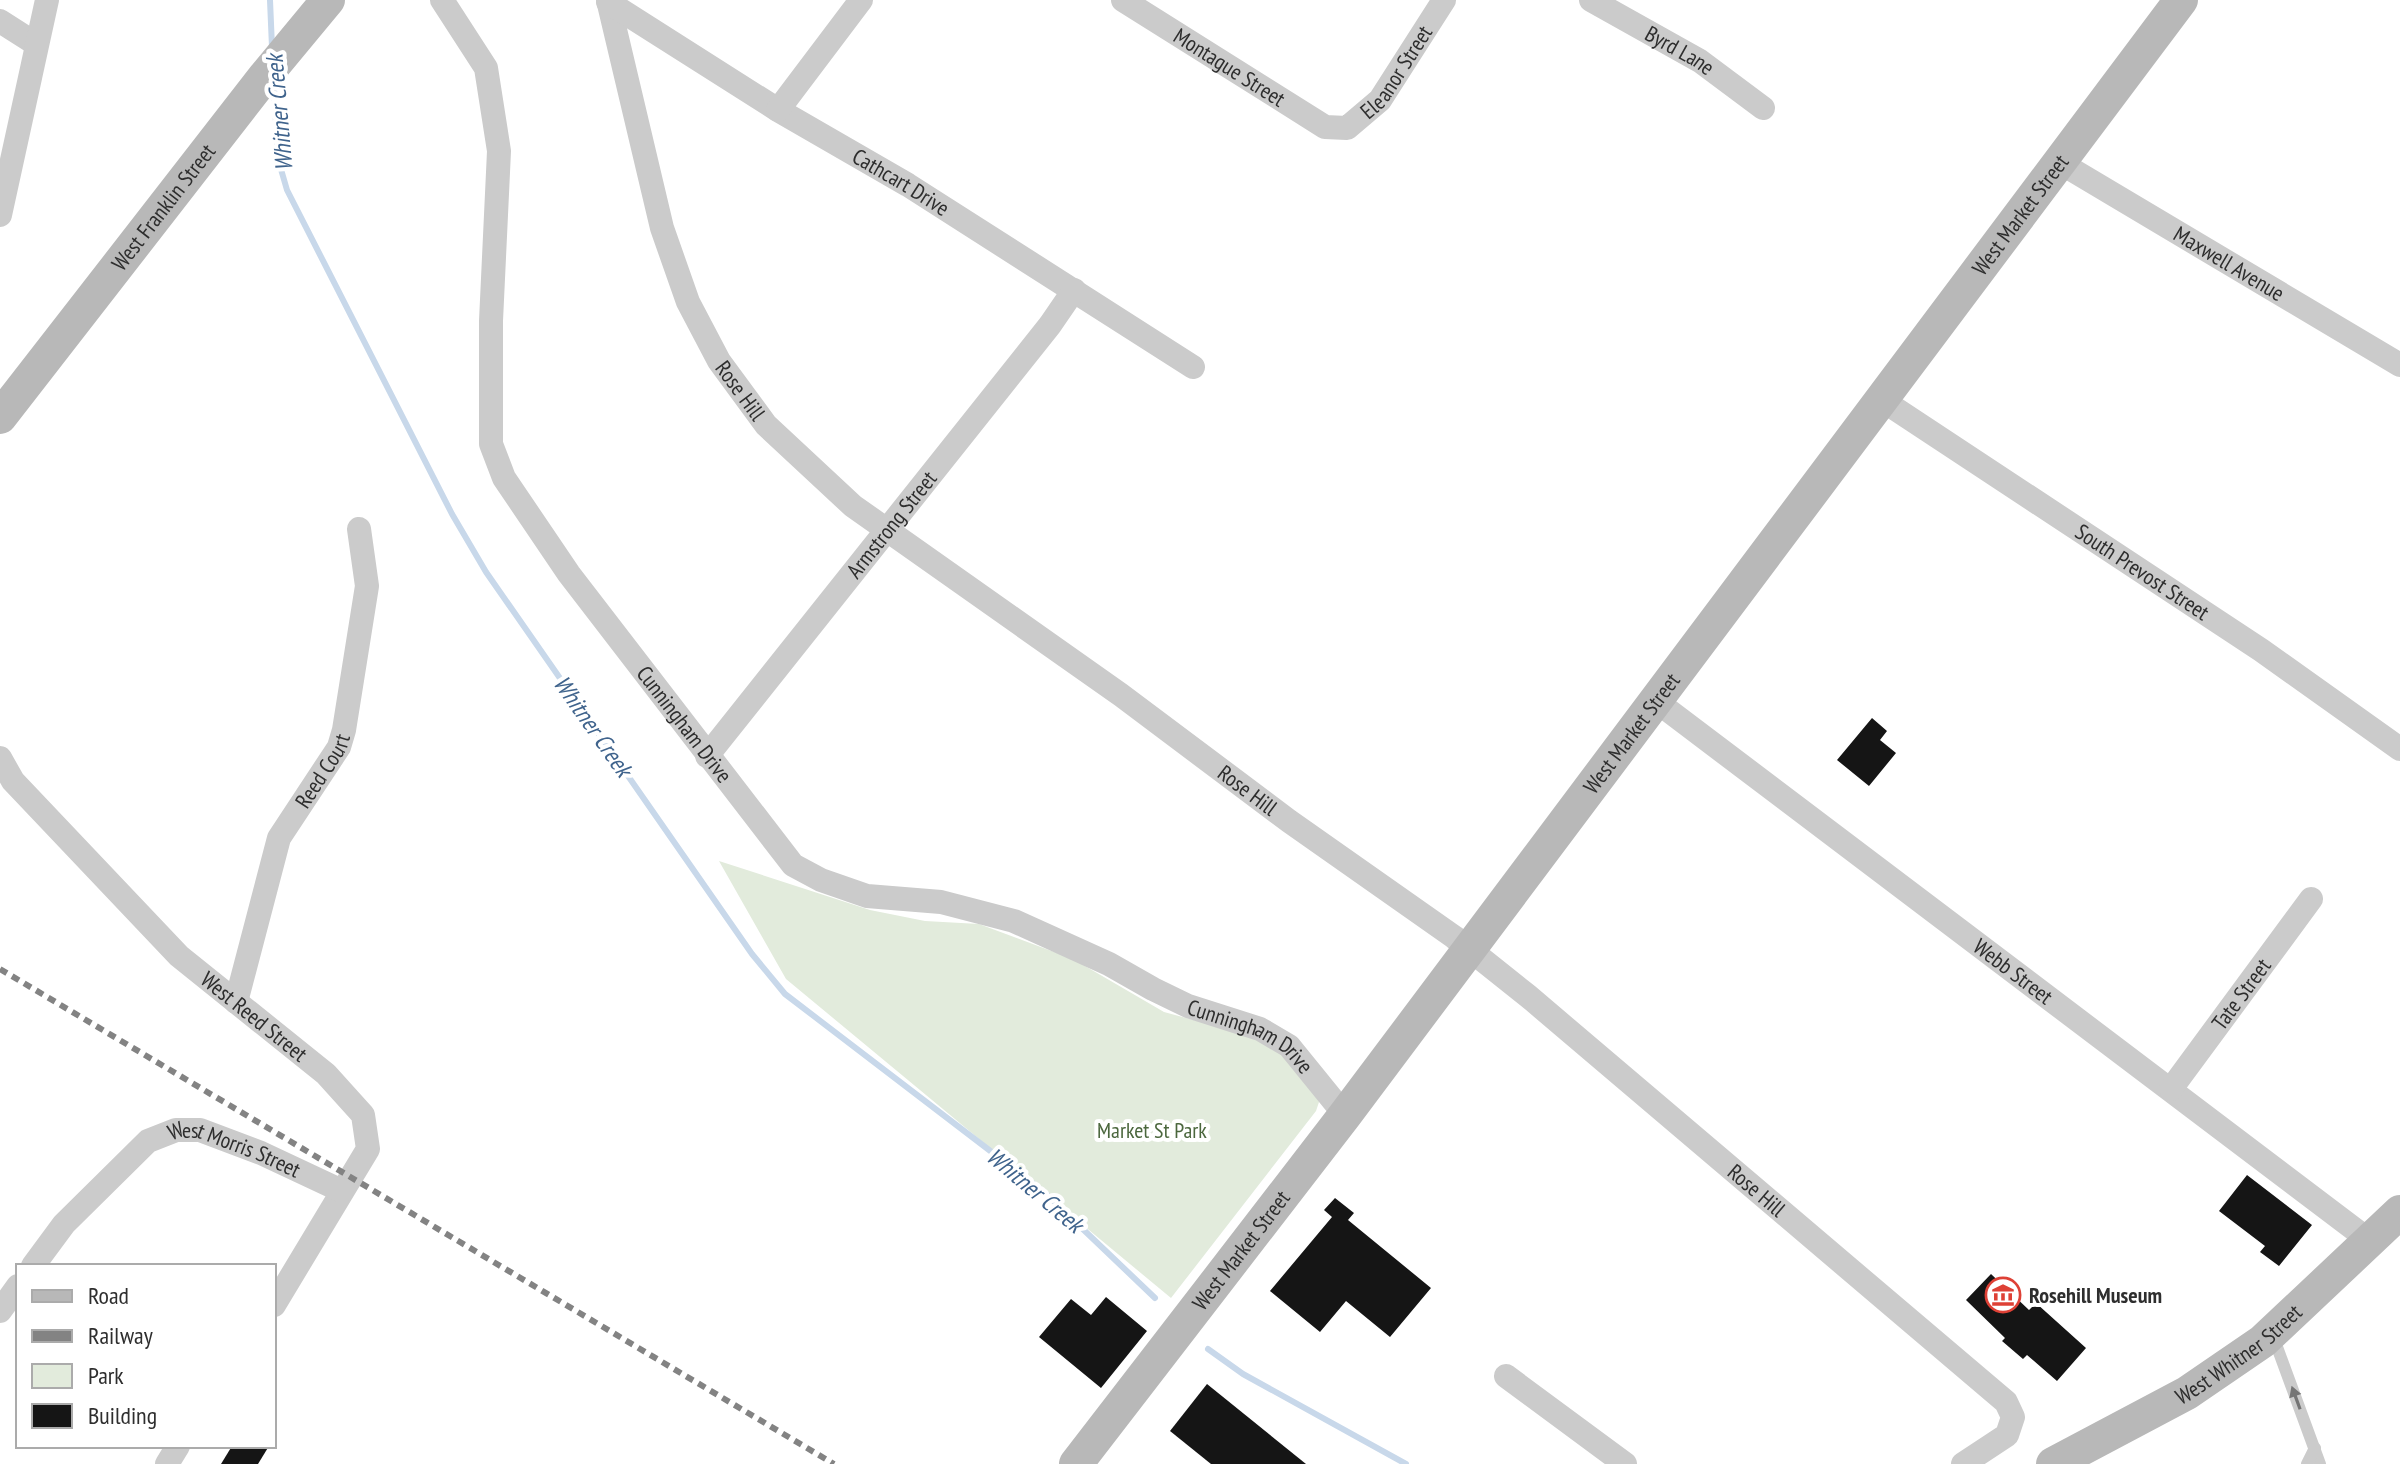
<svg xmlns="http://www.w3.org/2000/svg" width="2400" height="1464" font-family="'PT Sans Narrow',sans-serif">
<rect width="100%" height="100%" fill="#fff"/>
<path fill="#e2ebdc" d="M719,861L870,910L925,921L979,924L1073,959L1164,1012L1260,1038L1288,1060L1320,1099L1316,1111L1171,1298L786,979Z"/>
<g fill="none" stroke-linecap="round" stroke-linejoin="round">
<g stroke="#c8d8ea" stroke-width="6">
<path d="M270,0L272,47"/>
<path d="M274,86L278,159L287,190L452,514L486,572L752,954L785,994L1044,1192L1155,1298"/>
<path d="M1208,1349L1243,1374L1406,1464"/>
</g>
</g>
<g fill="#151515">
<path d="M1872,718L1887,731L1880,740L1896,753L1869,786L1837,760Z"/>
<path d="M2247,1175L2312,1225L2279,1266L2260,1252L2265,1246L2219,1211Z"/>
<path d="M1335,1198L1354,1213L1348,1220L1431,1288L1390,1337L1346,1301L1320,1332L1270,1291L1332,1217L1324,1210Z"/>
<path d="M1991,1274L2029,1310L2036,1303L2086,1348L2057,1381L2027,1355L2023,1359L2002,1341L2005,1338L1966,1300Z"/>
<path d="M1106,1297L1147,1331L1101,1388L1039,1337L1071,1299L1091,1315Z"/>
<path d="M1207,1384L1306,1464H1211L1170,1431Z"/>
<path d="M232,1446H269L258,1464H221Z"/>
</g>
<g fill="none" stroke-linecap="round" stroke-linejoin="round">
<g stroke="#cbcbcb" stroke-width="12">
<path d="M2273,1336L2320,1464"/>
<path d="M2307,1464L2315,1448"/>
</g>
<g stroke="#cbcbcb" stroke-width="24">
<path id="s1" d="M442,0L486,68L499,151L491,321V444L504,478L569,574L793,865L821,880L867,896L941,902L1014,921L1109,964L1153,989L1188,1006L1260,1029L1289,1046L1345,1115"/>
<path id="s2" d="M608,0L662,228L688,302L719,361L766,425L853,506L1121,695L1289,821L1454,937L1528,996L2006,1402L2013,1417L2007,1435L1963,1464"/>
<path id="s3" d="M1123,0L1325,127L1347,128L1380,100L1444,0"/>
<path id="s4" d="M1591,0L1700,61L1763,108"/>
<path id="s5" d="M608,2L778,110L908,185L1193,367"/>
<path d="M0,21L36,44"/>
<path d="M778,110L861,0"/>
<path id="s6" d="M2059,162L2400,365"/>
<path d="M0,215L47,0"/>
<path id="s7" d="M1882,400L2261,650L2400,749"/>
<path id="s8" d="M1656,701L2370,1241"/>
<path id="s9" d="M707,756L1050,325L1074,290"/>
<path id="s10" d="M0,758L13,781L179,956L326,1074L363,1115L368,1149L274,1305"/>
<path id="s11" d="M236,1002L279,838L339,747L344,730L367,586L359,529"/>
<path id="s12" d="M2171,1089L2311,899"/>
<path id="s13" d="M33,1266L64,1224L148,1141L176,1130H200L261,1153L342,1191"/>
<path d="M0,1311L18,1286"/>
<path d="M1506,1376L1625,1464"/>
<path d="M167,1464L178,1446"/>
</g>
<g stroke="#b8b8b8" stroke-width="34">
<path id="s14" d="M0,417L265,76L328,0"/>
<path id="s15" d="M1076,1464L1345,1115L2181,0"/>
<path id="s16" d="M2053,1464L2187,1393L2263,1341L2400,1212"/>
</g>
<path stroke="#838383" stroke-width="6" stroke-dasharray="8 6" stroke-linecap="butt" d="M0,969L834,1464"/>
</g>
<defs><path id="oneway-solid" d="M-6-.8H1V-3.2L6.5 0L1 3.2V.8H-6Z" transform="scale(2)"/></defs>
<use fill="#757575" href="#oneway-solid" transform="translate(2296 1398) rotate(-110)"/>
<defs>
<g id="museum-ring" transform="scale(1.8)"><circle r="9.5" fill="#fff" stroke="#de4136" stroke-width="1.5"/><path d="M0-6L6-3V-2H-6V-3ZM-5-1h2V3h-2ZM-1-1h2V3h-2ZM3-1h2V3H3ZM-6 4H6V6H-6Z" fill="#de4136"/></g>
</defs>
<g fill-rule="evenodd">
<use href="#museum-ring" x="2003" y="1295"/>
</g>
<g text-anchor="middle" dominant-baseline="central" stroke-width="8" stroke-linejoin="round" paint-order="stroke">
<g font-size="22" fill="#2e2e2e" stroke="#fff">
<text stroke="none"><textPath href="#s4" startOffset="102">Byrd Lane</textPath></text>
<text stroke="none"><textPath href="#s3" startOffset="126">Montague Street</textPath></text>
<text stroke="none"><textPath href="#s3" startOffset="336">Eleanor Street</textPath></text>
<text stroke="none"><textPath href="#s5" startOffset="344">Cathcart Drive</textPath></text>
<text stroke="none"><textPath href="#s14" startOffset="266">West Franklin Street</textPath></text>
<text stroke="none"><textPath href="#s15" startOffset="1566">West Market Street</textPath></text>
<text stroke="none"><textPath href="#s6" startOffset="198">Maxwell Avenue</textPath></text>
<text stroke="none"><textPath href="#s2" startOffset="416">Rose Hill</textPath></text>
<text stroke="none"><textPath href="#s9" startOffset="296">Armstrong Street</textPath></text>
<text stroke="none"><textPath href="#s7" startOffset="312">South Prevost Street</textPath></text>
<text stroke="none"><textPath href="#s1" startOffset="800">Cunningham Drive</textPath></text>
<text stroke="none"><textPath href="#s15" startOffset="918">West Market Street</textPath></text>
<text stroke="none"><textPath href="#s11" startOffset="250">Reed Court</textPath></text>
<text stroke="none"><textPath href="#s2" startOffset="1064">Rose Hill</textPath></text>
<text stroke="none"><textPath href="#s8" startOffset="448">Webb Street</textPath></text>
<text stroke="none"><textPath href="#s12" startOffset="118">Tate Street</textPath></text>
<text stroke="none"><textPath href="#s10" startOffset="364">West Reed Street</textPath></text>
<text stroke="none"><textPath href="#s1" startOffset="1472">Cunningham Drive</textPath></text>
<text stroke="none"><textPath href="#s13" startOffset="262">West Morris Street</textPath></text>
<text stroke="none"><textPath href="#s2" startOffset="1712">Rose Hill</textPath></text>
<text stroke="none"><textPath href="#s15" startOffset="270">West Market Street</textPath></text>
<text stroke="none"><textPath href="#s16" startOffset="216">West Whitner Street</textPath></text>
</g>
<g font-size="22" fill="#4b673d" stroke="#fff">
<text x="1152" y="1130">Market St Park</text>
</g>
<g font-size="22" font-weight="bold" fill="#2e2e2e" stroke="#fff" text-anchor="start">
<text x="2029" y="1295">Rosehill Museum</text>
</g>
<g font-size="24" font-style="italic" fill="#3f638c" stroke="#fff">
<text transform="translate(279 113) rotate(-95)">Whitner Creek</text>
<text transform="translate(593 726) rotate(55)">Whitner Creek</text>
<text transform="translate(1035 1190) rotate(40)">Whitner Creek</text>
</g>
</g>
<rect x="16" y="1264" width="260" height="184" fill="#ffffff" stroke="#ababab" stroke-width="2"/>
<rect x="32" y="1290" width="40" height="12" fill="#b8b8b8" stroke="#ababab" stroke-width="2"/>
<text x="88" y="1304" font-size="24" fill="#2e2e2e">Road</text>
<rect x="32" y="1330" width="40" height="12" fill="#838383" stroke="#ababab" stroke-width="2"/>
<text x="88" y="1344" font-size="24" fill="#2e2e2e">Railway</text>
<rect x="32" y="1364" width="40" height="24" fill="#e2ebdc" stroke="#ababab" stroke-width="2"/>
<text x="88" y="1384" font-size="24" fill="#2e2e2e">Park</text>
<rect x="32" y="1404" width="40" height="24" fill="#151515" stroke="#ababab" stroke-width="2"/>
<text x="88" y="1424" font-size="24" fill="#2e2e2e">Building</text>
</svg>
